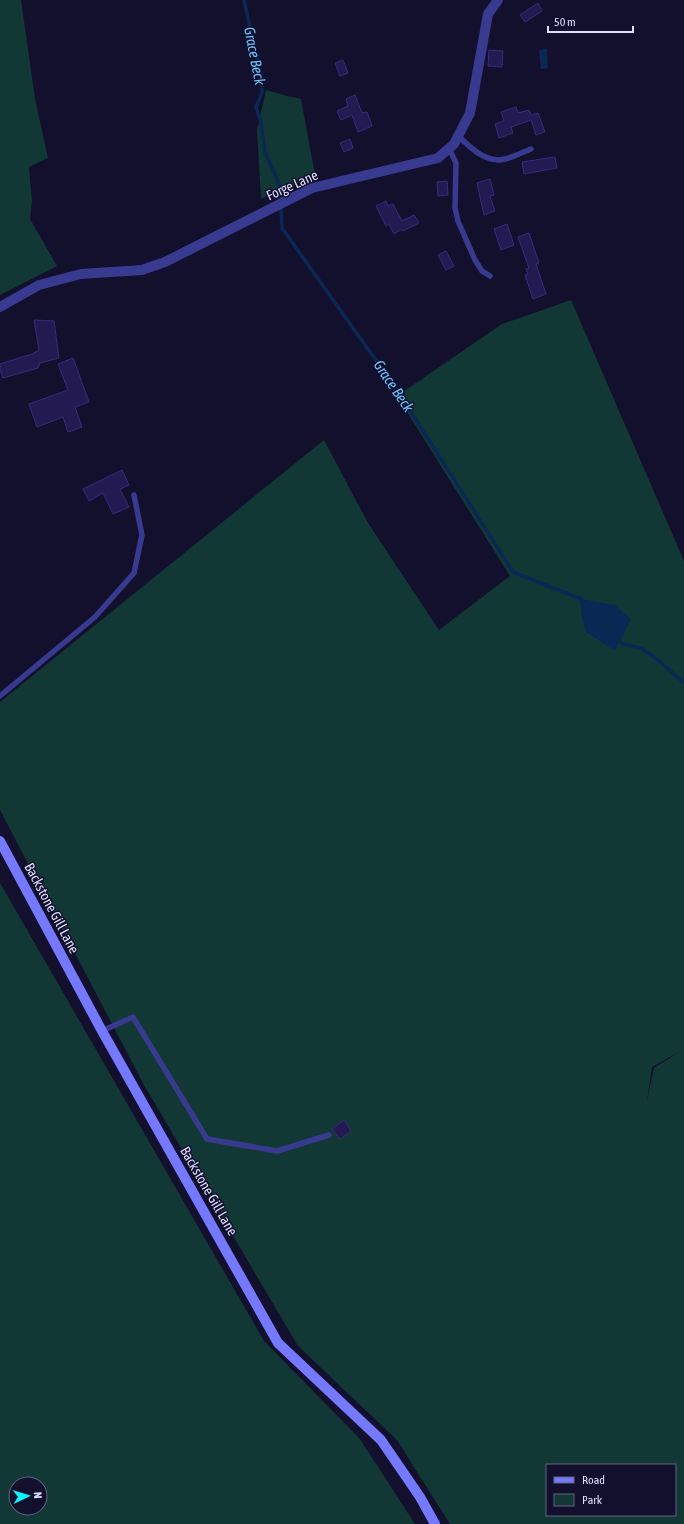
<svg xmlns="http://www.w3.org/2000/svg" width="684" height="1524" font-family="'Asap Condensed',sans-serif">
<rect width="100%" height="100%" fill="#13102e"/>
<g fill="#123835" fill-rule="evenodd">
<path d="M0,0H21L35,99L48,158L29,167L32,201L30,219L57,266L0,295Z"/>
<path d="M266,90L287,96L301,99L316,180L300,183L261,199L257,130Z"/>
<path d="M571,300L684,561V1524H450L397,1440L298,1346L144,1085L0,810V702L324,440L368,523L439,630L510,576L397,396L502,324ZM681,1051L654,1068L647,1101L652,1067ZM547,1465H675V1515H547Z"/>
<path d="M0,883L264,1341L360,1439L415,1524H0ZM16,1484H40V1508H16Z"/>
</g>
<g fill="#092954">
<path d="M547,49L548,68L541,69L539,50Z"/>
<path d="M581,599L615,605L631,619L615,651L586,632L582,617L580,601Z"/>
</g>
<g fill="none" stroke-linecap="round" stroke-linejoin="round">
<g stroke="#092954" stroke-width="3.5">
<path d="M244,0L262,80V93L256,107L261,123L265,152L280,186L282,228L397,390L513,572L581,599L584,602"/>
<path d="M617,640C623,647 635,645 643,649C658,659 671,671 684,683"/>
</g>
</g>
<g fill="#221a50" stroke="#362b7e">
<path d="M538,3L542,11L525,22L520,15Z"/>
<path d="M489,50L503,51L502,67L488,66Z"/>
<path d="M343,60L348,73L340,76L335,63Z"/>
<path d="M355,95L362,113L367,112L372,126L358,132L352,115L341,120L337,111L348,106L346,99Z"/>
<path d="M516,107L518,113L529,110L531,115L538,113L545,132L536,135L531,120L511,127L513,133L499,138L495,124L504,121L501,112Z"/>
<path d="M350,139L353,148L344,152L340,143Z"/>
<path d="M555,157L557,168L524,174L522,162Z"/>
<path d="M490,179L494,195L490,196L495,211L484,215L477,183Z"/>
<path d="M447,181L448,195L438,196L437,182Z"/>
<path d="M386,201L388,206L393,204L402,221L414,215L419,223L403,231L402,229L394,234L389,224L386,226L376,206Z"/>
<path d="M507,224L514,245L501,250L494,229Z"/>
<path d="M529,233L539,263L536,264L546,294L533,299L525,275L528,274L526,269L529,268L518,237Z"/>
<path d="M446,251L454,266L446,270L438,255Z"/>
<path d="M34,320L54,321L59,358L40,363L38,368L3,378L0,369V364L32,354L39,350Z"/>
<path d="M73,358L89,402L75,407L82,427L68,432L63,417L37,427L29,404L68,390L58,364Z"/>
<path d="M122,470L129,485L120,489L129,507L113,514L103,493L89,501L83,489Z"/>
<path d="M344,1120L351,1131L340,1139L332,1129Z"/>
</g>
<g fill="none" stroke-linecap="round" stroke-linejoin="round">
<g stroke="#383a90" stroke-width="5.5">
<path d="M458,136C470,147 486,164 505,159C514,157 523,152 531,149"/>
<path d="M449,148L456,163L455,208L458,221L475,260L482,271L490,276"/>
<path d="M0,696L95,617L134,573L142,535L134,495"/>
<path d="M102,1031L133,1017L207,1139L277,1151L329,1135"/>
</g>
<path stroke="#383a90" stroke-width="10" d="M0,307L39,285L81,274L142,270L165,262L312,188L438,158L454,144L470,113L488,14L498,0"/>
<path stroke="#7479ff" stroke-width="10" d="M0,841L102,1031L278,1343L381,1440L420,1497L435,1524"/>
</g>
<g text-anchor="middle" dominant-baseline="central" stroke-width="3" stroke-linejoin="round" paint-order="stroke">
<g font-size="14" fill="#deddff" stroke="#13102e">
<text transform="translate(292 185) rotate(-24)">Forge Lane</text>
<text transform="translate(52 908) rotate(62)">Backstone Gill Lane</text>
<text transform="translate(209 1191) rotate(60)">Backstone Gill Lane</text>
</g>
<g font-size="15" font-style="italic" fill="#6bc4ff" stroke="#13102e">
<text transform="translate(255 56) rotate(79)">Grace Beck</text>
<text transform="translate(394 386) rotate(56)">Grace Beck</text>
</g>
</g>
<rect x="546" y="1464" width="130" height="52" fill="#13102e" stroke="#646282"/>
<rect x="554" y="1477" width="20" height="6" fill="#7479ff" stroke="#646282"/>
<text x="582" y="1484" font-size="12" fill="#deddff">Road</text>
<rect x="554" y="1494" width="20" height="12" fill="#123835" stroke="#646282"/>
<text x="582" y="1504" font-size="12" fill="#deddff">Park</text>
<g transform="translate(28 1496) rotate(86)"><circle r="19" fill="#13102e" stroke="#646282"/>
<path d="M0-3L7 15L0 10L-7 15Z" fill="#09f6ff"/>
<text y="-6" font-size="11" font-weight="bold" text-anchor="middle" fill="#deddff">N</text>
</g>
<path d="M548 26v6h85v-6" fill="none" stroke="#deddff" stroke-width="2"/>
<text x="554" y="26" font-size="12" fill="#deddff" stroke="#13102e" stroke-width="3" paint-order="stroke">50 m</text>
</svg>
